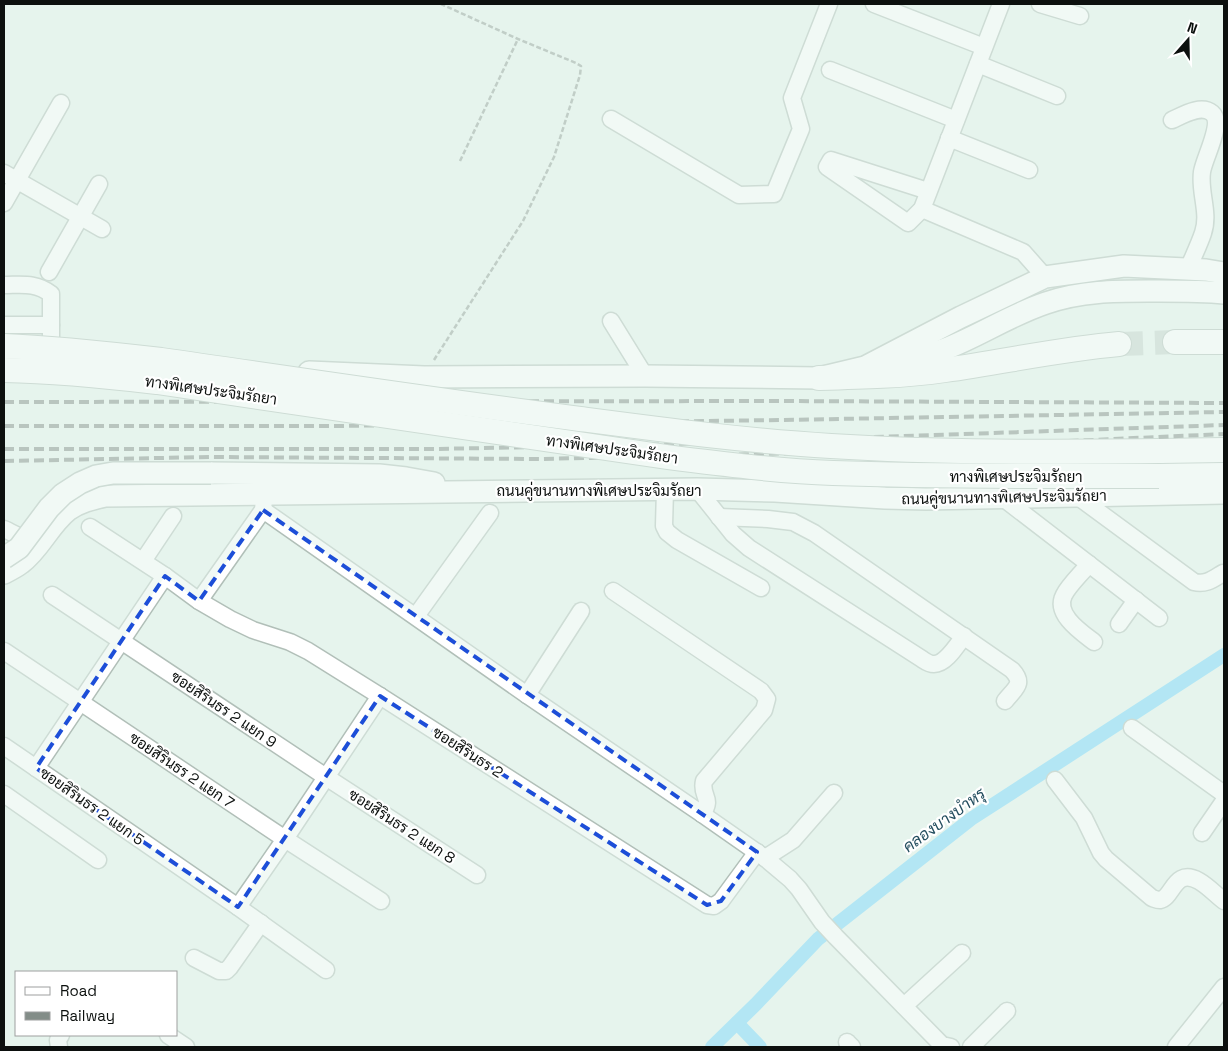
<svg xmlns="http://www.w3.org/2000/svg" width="1228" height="1051" font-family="'Space Grotesk',Sarabun,sans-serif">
<rect width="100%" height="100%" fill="#e6f4ed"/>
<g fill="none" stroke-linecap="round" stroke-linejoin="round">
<g stroke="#75d6fd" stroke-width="14">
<path d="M737,1023L760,1047"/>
<path d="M712,1047L756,1004L818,939L971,819L1224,655"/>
</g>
<path stroke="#c5d2cc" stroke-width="24" stroke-dasharray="24 12" stroke-linecap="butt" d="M1119,344L1175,342"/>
<g stroke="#b1bfb8" stroke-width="19">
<g id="minor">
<path d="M874,4L984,47"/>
<path d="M1040,4L1080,16"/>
<path d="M978,64L1057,96"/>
<path d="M830,70L956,120"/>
<path d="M611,119L739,195L774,194L801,129L792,98L829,4"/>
<path d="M1172,120C1183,115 1201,104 1212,113C1224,123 1204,158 1202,172C1199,192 1210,213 1203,233C1199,245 1193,257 1188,269"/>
<path d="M949,138L1029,170"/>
<path d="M4,173L102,229"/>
<path d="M928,191L831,160L827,167L908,223L922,209L1001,4"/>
<path d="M4,203L61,103"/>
<path d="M922,209L1023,252L1045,277"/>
<path d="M49,272L99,184"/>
<path d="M4,285C21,285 36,282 51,294V359"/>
<path d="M611,321L645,376"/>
<path d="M4,325H51"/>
<path d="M665,489L664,526L667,532L677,540L761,588"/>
<path d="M697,489L733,534L749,548L922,659C925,661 929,664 934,664C946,664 957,645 964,636"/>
<path d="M1077,496L1194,582C1206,585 1213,579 1223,573"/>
<path d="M1003,498L1159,618"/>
<path d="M263,510L527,695L702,814L765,858L790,879L799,889L822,922L836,937L942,1045L951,1047"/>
<path d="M719,517L768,519L793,522L814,533L1012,670C1025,684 1015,688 1005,701"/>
<path d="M90,527L165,576L199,601L230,619L253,630L290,642L308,651L380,696L707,905L714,906L721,901L757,852"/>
<path d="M4,529C14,533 25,542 36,540"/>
<path d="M143,561L173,516"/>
<path d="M1089,564C1082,573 1069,585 1064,595C1054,614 1081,632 1094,642"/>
<path d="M613,591L761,691L767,699L764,710L704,781C700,796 714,798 702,814"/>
<path d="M52,595L326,777L477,875"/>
<path d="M199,601L263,510L264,499"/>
<path d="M416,616L490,513"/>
<path d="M1119,624L1136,600"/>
<path d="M4,651L285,839L381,901"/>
<path d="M527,695L581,611"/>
<path d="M1132,728L1224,794"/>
<path d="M4,746L238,907L326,970"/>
<path d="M36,768L165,576"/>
<path d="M1055,780L1084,818L1101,853L1106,859L1152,898C1155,899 1157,900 1160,900C1173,898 1174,867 1199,881C1208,886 1216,895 1224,901"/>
<path d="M4,794L98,860"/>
<path d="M1202,833L1224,801"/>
<path d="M765,858L793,840L834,793"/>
<path d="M238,907L285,839L380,696"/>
<path d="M194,958L219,971H226L230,967L261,923"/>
<path d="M904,1006L962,953"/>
<path d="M168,1035L186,1047"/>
<path d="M847,1042L852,1047"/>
<path d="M59,1047L58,1040L61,1035"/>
<path d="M971,1047L1007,1011"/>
<path d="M1176,1047L1224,987"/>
</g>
</g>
<g stroke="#b1bfb8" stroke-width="24">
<g id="major">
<path d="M885,364C905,361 926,356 945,349C979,336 1010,315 1046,303C1083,290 1120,291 1159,291C1181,291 1203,291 1224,293"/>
<path d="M309,372L424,377L645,376L819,378L865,367L961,317L1045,277L1124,266L1206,270L1224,273"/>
<path d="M211,473L379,475L406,478L434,483"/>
<path d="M4,573C10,570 16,567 21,563C40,549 49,525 68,510C79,502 92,499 105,496L697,489L775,491L885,498L926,499L1224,493"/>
</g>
</g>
<g stroke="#b1bfb8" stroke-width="26">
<g id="highway">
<path d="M1175,342H1224"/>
<path d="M819,378C861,377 903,376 945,370C1003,362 1060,349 1119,344"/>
<path d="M1159,451L1224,450"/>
<path d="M1159,476L1224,475"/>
</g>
</g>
<g stroke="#959f9a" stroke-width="2.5" stroke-dasharray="5 2.5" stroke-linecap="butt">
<path d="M460,161L518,39"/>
<path d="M434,360L523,221L554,157L580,75L581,66L576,63L518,39L441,4"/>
</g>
<use href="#minor" stroke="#fff" stroke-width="16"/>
<use href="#major" stroke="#fff" stroke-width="21"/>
<use href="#highway" stroke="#fff" stroke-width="24"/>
<g stroke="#838d88" stroke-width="4" stroke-dasharray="10 5" stroke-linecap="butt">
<path d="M4,402L781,401L1224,403"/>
<path d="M4,426H336L781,420L1224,412"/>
<path d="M4,449H434L646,445L1224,425"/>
<path d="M4,461L210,457L540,459L803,453L1224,434"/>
</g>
<g stroke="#b1bfb8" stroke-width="24" stroke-linecap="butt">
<path id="major-bridge" d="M4,558L19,548L49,508L63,494L80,483L96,476L113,473H211"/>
</g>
<g stroke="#b1bfb8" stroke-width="26" stroke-linecap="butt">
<g id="highway-bridge">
<path d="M4,346C56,348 109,354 161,360C301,380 440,401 580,419C664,430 747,441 831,446C940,453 1050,452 1159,451"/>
<path d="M4,370C55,371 106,376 157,382L667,457C722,464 778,471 833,473C942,477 1050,476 1159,476"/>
</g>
</g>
<use href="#major-bridge" stroke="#fff" stroke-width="21"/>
<use href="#highway-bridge" stroke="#fff" stroke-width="24"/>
</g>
<path d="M0 0H1228V1051H0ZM263,510L757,852L721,901L707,905L380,696L238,907L36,768L165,576L199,601Z" fill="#e6f4ed" fill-opacity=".55" fill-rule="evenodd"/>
<path fill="none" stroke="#1d4ed8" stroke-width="4" stroke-dasharray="10 6" stroke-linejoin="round" d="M263,510L757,852L721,901L707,905L380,696L238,907L36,768L165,576L199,601Z"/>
<g text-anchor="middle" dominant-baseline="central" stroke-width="4.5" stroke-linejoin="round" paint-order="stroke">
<g font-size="15" fill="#0c100e" stroke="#fff">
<text transform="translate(211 390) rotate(8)">ทางพิเศษประจิมรัถยา</text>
<text transform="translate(612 449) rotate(8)">ทางพิเศษประจิมรัถยา</text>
<text x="1016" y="476">ทางพิเศษประจิมรัถยา</text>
<text x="599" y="490">ถนนคู่ขนานทางพิเศษประจิมรัถยา</text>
<text transform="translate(1004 497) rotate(-1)">ถนนคู่ขนานทางพิเศษประจิมรัถยา</text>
<text transform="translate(224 709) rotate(34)">ซอยสิรินธร 2 แยก 9</text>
<text transform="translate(468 752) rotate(33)">ซอยสิรินธร 2</text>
<text transform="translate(182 770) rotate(34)">ซอยสิรินธร 2 แยก 7</text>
<text transform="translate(92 806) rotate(35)">ซอยสิรินธร 2 แยก 5</text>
<text transform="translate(402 826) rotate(33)">ซอยสิรินธร 2 แยก 8</text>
</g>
<g font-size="16" font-style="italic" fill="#244e5f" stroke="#fff">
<text transform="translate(944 820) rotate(-36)">คลองบางบำหรุ</text>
</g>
</g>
<rect width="1228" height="1051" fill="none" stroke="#0c100e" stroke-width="10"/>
<rect x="15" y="971" width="162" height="65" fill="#ffffff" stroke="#9e9f9f"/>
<rect x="25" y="987" width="25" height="8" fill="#ffffff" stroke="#9e9f9f"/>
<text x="60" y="996" font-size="15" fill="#0c100e">Road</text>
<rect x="25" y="1012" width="25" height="8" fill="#838d88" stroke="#9e9f9f"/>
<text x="60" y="1021" font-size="15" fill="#0c100e">Railway</text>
<g transform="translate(1188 40) rotate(20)" stroke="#ffffff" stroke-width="4" paint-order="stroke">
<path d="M0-4L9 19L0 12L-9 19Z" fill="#0c100e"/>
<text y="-8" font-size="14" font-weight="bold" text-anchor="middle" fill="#0c100e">N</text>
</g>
</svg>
